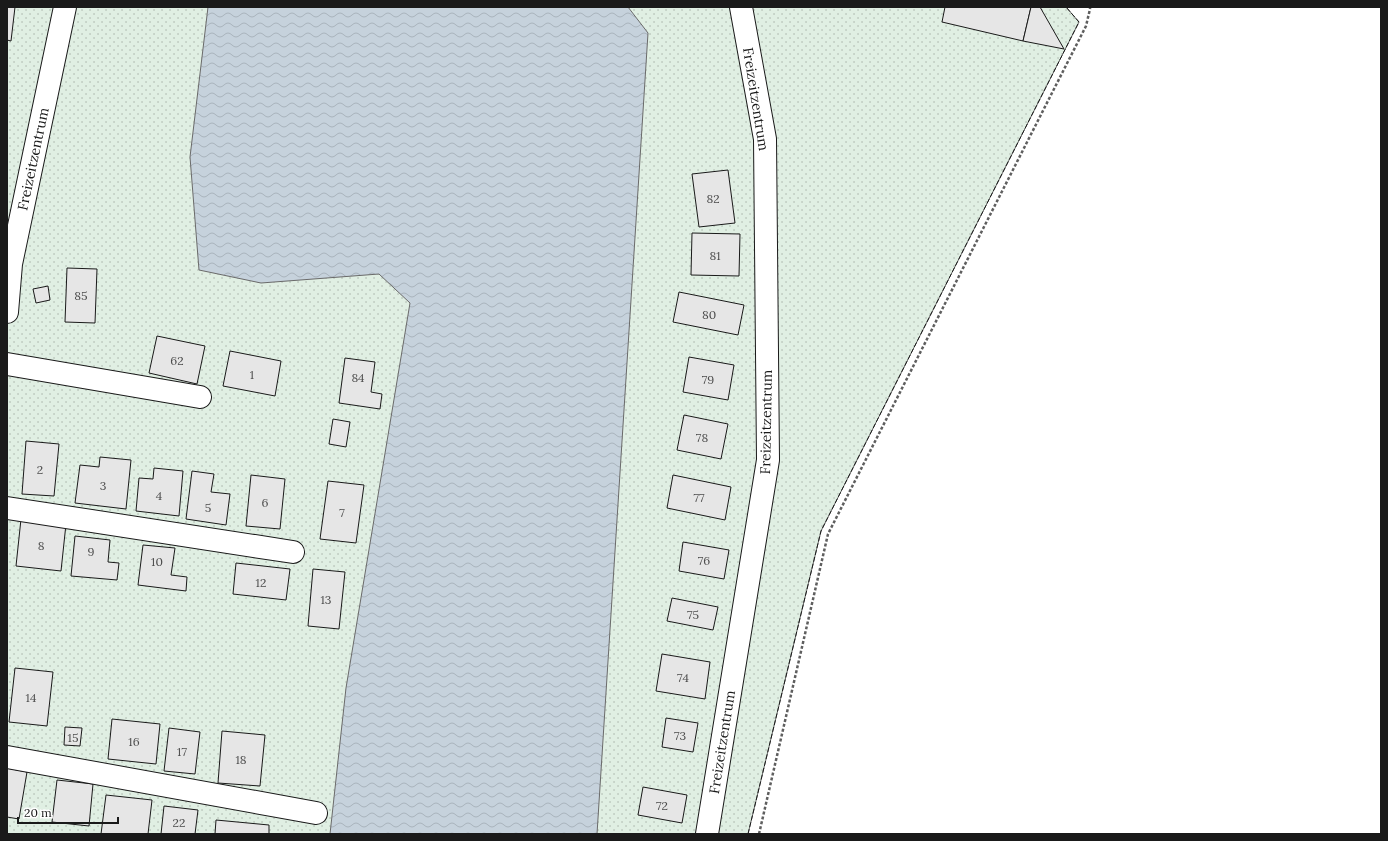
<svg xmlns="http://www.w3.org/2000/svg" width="1388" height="841" font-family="Lora,serif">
<defs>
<pattern id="park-dots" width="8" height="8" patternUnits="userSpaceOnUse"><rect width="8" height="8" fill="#e0efe3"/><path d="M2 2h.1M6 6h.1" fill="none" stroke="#c0ccc2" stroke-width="1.8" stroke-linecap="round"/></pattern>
<pattern id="water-waves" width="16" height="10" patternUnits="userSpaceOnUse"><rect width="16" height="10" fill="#c6d2dc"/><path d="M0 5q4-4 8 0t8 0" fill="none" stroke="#aab4bc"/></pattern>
</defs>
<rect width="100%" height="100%" fill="#fff"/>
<path fill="url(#park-dots)" stroke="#6a6a6a" d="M7,7H1066L1079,22L821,531L748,834H7Z"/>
<path fill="url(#water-waves)" stroke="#6a6a6a" d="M208,7H628L648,33L597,834H330L346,688L410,303L379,274L261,283L199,270L190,157Z"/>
<g fill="#e6e6e6" stroke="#1a1a1a">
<path d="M7,7H15L11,41L7,40Z"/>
<path d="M945,7H1031L1023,41L942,22Z"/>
<path d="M1031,7H1040L1064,49L1023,41Z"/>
<path d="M728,170L735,223L699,227L692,174Z"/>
<path d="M692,233L740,234L739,276L691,275Z"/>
<path d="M67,268L97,269L95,323L65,322Z"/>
<path d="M48,286L50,300L36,303L33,289Z"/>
<path d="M679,292L744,305L738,335L673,322Z"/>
<path d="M157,336L205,346L197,384L149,373Z"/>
<path d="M230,351L281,361L275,396L223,386Z"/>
<path d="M689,357L734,365L728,400L683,392Z"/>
<path d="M345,358L375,362L371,392L382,394L380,409L339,403Z"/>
<path d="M684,415L728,424L721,459L677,450Z"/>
<path d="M333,419L350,422L346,447L329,444Z"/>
<path d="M26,441L59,444L54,496L22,494Z"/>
<path d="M100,457L131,460L126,509L75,503L80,465L99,467Z"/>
<path d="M154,468L183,471L179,516L136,511L139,478L153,479Z"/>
<path d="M192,471L214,474L211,492L230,494L226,525L186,519Z"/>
<path d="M251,475L285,479L280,529L246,526Z"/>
<path d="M673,475L731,487L725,520L667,508Z"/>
<path d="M328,481L364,485L356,543L320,539Z"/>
<path d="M21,519L66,524L61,571L16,566Z"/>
<path d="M75,536L110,540L108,562L119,563L117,580L71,576Z"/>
<path d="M683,542L729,550L724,579L679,571Z"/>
<path d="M143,545L175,548L171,575L187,577L186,591L138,585Z"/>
<path d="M236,563L290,569L286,600L233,594Z"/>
<path d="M313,569L345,572L339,629L308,626Z"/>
<path d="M672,598L718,607L713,630L667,621Z"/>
<path d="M662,654L710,662L705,699L656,691Z"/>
<path d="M15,668L53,672L47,726L9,722Z"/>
<path d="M666,718L698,723L693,752L662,747Z"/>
<path d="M112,719L160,724L156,764L108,759Z"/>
<path d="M65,727L82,728L80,746L64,745Z"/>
<path d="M169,728L200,732L195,774L164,771Z"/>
<path d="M222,731L265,735L260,786L218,783Z"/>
<path d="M7,768L27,772L19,819L7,817Z"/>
<path d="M57,780L93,784L89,826L52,822Z"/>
<path d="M643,787L687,795L682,823L638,815Z"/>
<path d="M106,795L152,800L148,834H101Z"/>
<path d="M164,806L198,810L195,834H161Z"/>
<path d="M216,820L269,825V834H215Z"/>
</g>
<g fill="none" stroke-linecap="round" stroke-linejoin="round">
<g stroke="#1a1a1a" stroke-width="24">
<g id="minor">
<path d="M7,312L11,264L65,7"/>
<path d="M7,364L200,397"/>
<path d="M7,508L293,552"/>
<path d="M7,757L316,813"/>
<path d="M707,834L768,460L765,139L741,7"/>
</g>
</g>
<path stroke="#5f5f5f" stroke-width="2.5" stroke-dasharray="3 2" stroke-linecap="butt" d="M759,834L828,534L1086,26L1090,9V7"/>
<use href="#minor" stroke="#fff" stroke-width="22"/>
<path stroke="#1a1a1a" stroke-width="1" stroke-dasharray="5 2" stroke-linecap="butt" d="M748,834L821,531L1079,22L1066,7"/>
</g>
<g text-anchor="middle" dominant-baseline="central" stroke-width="3" stroke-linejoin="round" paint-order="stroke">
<g font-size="12" fill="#4d4d4d">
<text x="713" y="198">82</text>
<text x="715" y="255">81</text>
<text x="81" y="295">85</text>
<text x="709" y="314">80</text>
<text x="177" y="360">62</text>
<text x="252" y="374">1</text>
<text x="358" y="377">84</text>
<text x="708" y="379">79</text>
<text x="702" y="437">78</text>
<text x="40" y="469">2</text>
<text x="103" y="485">3</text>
<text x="159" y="495">4</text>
<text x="699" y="497">77</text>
<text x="265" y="502">6</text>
<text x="208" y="507">5</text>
<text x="342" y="512">7</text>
<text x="41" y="545">8</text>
<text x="91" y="551">9</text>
<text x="704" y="560">76</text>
<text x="157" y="561">10</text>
<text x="261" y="582">12</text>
<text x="326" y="599">13</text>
<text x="693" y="614">75</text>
<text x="683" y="677">74</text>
<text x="31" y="697">14</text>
<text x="680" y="735">73</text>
<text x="73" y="737">15</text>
<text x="134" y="741">16</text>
<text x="182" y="751">17</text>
<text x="241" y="759">18</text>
<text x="662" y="805">72</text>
<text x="179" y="822">22</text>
</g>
<g font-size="14" fill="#1a1a1a" stroke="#fff">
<text transform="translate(756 99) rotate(81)">Freizeitzentrum</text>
<text transform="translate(33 159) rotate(-78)">Freizeitzentrum</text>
<text transform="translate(766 422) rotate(-89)">Freizeitzentrum</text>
<text transform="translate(722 742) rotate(-81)">Freizeitzentrum</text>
</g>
</g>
<rect width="1388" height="841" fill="none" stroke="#1a1a1a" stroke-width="16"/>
<path d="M18 817v6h100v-6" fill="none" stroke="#1a1a1a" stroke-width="2"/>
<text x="24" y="817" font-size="12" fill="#1a1a1a" stroke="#ffffff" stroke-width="3" paint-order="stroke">20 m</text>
</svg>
